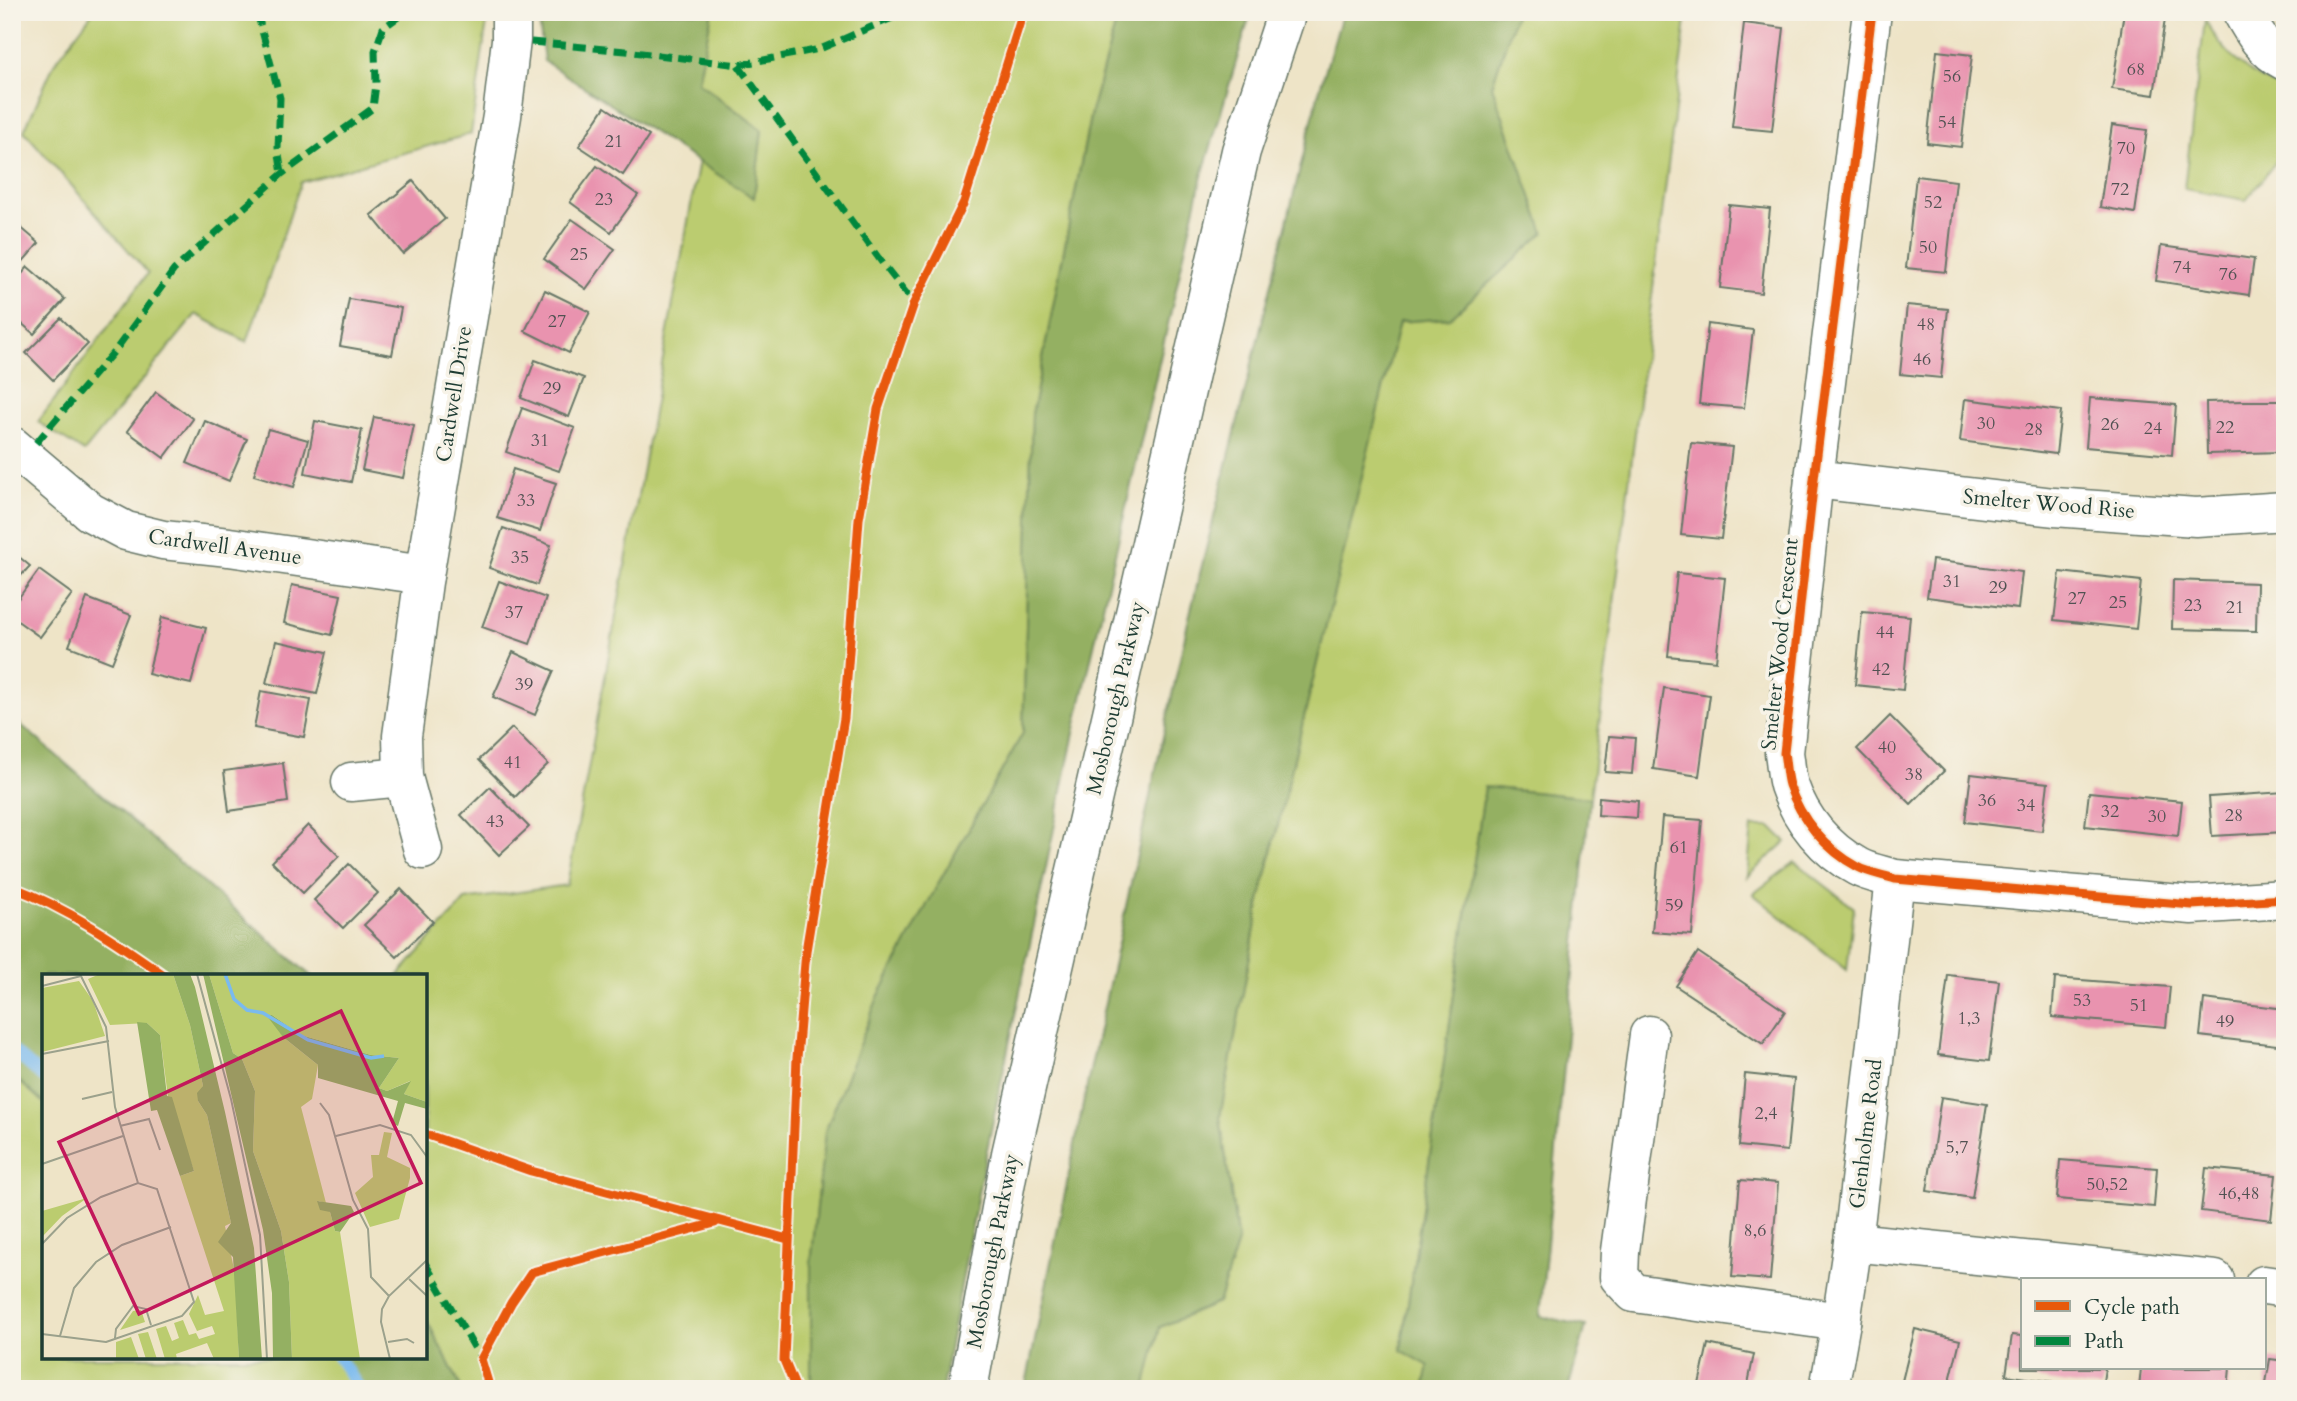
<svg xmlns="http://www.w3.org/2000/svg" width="2297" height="1401" font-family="Cardo,serif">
<rect width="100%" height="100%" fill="#f7f3e8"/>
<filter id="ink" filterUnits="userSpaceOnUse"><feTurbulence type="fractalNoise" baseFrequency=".0143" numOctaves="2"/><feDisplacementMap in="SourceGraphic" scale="14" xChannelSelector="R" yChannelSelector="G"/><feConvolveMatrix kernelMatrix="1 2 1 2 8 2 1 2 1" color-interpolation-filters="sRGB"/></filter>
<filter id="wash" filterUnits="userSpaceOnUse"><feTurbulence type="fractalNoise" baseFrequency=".00686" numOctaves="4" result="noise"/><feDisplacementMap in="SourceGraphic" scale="28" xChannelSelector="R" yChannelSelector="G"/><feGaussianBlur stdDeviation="1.57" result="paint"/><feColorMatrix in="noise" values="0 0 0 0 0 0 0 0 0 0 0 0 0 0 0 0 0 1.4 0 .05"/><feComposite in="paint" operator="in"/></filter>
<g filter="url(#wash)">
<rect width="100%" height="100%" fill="#eee4c7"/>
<g fill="#bbcc6f" stroke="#6d8452" stroke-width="2">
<path d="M93,12H486V28L471,134L301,182L247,342L196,314L84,452L38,422L148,273L24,131L54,64Z"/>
<path d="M712,12H1119L1091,112L1032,414L1023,733L938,884L825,1132L811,1264V1385L813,1389H462L425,1317V976H398L465,900L567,885L699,161L754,197L762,130L698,82Z"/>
<path d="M1516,12H1687L1590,798L1485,787L1401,1350L1430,1366L1424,1389H1145L1159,1327L1218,1303L1238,1242L1220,1117L1261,896L1399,322L1450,318L1543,233L1492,86Z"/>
<path d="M2205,20C2221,50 2251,80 2285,89V150L2246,200L2184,189Z"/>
<path d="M1752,827H1771L1786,842L1747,877Z"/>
<path d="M1795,862L1854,908L1847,970L1753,894Z"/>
<path d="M12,1075L44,1103V1357H336L343,1364L358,1389H12Z"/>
</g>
<g fill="#94b062" stroke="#5a764b" stroke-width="2">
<path d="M538,12H712L698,82L762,130L754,198L544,61Z"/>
<path d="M1119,12H1251L1202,176L1074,733L980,1183L942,1389H813L811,1385V1264L825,1132L878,997L938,884L1023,733L1032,414L1091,112Z"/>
<path d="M1343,12H1516L1492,86L1544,233L1450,318L1399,322L1261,896L1220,1117L1238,1242L1218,1303L1160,1327L1145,1389H1025L1087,1085L1188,622L1320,88Z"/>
<path d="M12,717L311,976H44V1103L12,1075Z"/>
<path d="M1485,787L1590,798L1540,1316L1586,1326L1568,1389H1424L1429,1366L1401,1350Z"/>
<path d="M425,1317L462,1389H358L343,1364L336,1357H425Z"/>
</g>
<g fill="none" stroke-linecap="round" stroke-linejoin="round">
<g stroke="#7abaee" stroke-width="12">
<path d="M12,1050L44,1078"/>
<path d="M338,1357L360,1389"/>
</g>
</g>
<g id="blocks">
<g fill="#e993af">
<path d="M2124,12H2166L2154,95L2112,89Z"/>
<path d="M1744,23L1784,28L1772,131L1732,127Z"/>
<path d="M1937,51L1972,55L1961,147L1927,143Z"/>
<path d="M605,107L649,136L623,175L579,146Z"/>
<path d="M2112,125L2147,130L2135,213L2100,207Z"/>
<path d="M597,166L638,195L611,232L570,202Z"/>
<path d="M1916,176L1956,181L1946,272L1906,268Z"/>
<path d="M413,181L445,219L403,254L371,215Z"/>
<path d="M1729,205L1770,209L1761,293L1720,288Z"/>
<path d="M572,219L615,249L586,289L544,259Z"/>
<path d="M12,220L39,243L12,274Z"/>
<path d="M2161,246L2254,259L2249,295L2156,281Z"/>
<path d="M28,267L65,299L34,334L12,315V285Z"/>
<path d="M545,290L590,312L569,353L525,331Z"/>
<path d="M349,299L401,308L392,355L340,346Z"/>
<path d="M1907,305L1948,309L1941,378L1900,374Z"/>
<path d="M61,318L88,344L53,380L26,353Z"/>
<path d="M1708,324L1753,330L1744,408L1699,404Z"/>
<path d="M535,360L584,378L569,417L521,398Z"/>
<path d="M156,392L193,419L164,458L127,431Z"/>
<path d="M2090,398L2176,405L2172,455L2086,447Z"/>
<path d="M1965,399L2061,411L2056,454L1960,441Z"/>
<path d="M2244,401H2281L2282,452L2207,454L2206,402Z"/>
<path d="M522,408L575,428L559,471L506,452Z"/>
<path d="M374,417L414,425L403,478L362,470Z"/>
<path d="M205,421L247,439L229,481L187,463Z"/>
<path d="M315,421L362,430L351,482L305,473Z"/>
<path d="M268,429L308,440L294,487L254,475Z"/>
<path d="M1691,443L1732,447L1721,539L1681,535Z"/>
<path d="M513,469L556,483L540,531L497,518Z"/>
<path d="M503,528L551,545L537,585L489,568Z"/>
<path d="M12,551L30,566L12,585Z"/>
<path d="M1932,560L2022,572L2018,609L1927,597Z"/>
<path d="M39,570L72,594L40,637L12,617V607Z"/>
<path d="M2060,572L2141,581L2136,629L2054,620Z"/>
<path d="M1677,573L1725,578L1716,661L1668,656Z"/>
<path d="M2173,580L2257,583L2256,631L2172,629Z"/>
<path d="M499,581L546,598L530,644L482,627Z"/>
<path d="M292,585L341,595L332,635L284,623Z"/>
<path d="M87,598L131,615L112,663L69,646Z"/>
<path d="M1862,612L1910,616L1903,690L1855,685Z"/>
<path d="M162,617L206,628L191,684L148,674Z"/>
<path d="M276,641L327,652L317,694L266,683Z"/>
<path d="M513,652L554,671L535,715L493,697Z"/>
<path d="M1664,688L1710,695L1699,776L1653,769Z"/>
<path d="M261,691L311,700L304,737L254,728Z"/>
<path d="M1890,716L1944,771L1911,804L1857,749Z"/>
<path d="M512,728L548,764L515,797L479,760Z"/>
<path d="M1609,736L1635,738L1632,774L1605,772Z"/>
<path d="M283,763L288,802L229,811L224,771Z"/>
<path d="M1971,774L2048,783L2042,831L1965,822Z"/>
<path d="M490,787L529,827L499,855L461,815Z"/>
<path d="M2089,792L2182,801L2178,836L2085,826Z"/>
<path d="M2285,792V832L2212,836L2209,797Z"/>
<path d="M1599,797L1638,801L1637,818L1598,815Z"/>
<path d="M1662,817L1702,820L1692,935L1652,932Z"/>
<path d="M308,825L339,856L303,893L272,862Z"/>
<path d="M349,864L378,893L343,928L314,900Z"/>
<path d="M401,889L433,922L397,957L364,925Z"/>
<path d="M1698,952L1785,1011L1763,1044L1676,986Z"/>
<path d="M1948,975L1999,981L1989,1061L1938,1055Z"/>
<path d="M2055,978L2170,987L2166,1027L2052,1017Z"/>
<path d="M2204,999L2285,1009V1046L2200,1036Z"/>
<path d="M1745,1074L1794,1079L1787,1151L1739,1146Z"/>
<path d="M1941,1097L1987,1104L1972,1198L1927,1191Z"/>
<path d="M2060,1160L2157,1168L2154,1207L2057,1199Z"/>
<path d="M2206,1168L2276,1175L2271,1220L2201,1211Z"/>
<path d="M1740,1180L1778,1183L1770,1280L1732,1277Z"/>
<path d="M1915,1329L1960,1340L1948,1389H1900Z"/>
<path d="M2012,1335L2022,1336V1368H2105L2102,1389L2006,1375Z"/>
<path d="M1708,1344L1754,1354L1747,1389H1698Z"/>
<path d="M2270,1359L2285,1361V1389H2265Z"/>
<path d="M2141,1368H2230L2228,1389H2139Z"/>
</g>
</g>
</g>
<g filter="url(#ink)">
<use href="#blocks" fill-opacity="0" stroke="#677767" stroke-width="2"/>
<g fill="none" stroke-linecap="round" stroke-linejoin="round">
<g stroke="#677767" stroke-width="41">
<g id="minor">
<path d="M1872,12L1814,479L1784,753C1786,763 1786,775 1789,785C1801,820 1826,850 1858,867C1869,873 1883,875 1895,879L2192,905L2285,899"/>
<path d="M2242,12C2253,32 2264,51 2285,61"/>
<path d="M12,446L90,512L126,531L163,540L229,547L424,575"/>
<path d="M1814,479L2054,507L2196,517L2285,511"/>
<path d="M351,782L403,777"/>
<path d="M423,850L403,777L402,736L423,582L502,116L511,40V12"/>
<path d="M1649,1035L1620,1251L1619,1277L1634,1293L1841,1322"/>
<path d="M1853,1242L2215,1280"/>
<path d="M2264,1285L2285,1288"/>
<path d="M1829,1389L1841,1322L1853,1242L1895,879"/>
</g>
</g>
<g stroke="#677767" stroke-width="41">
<path id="highway" d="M968,1389L1011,1154L1241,151L1287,12"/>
</g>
<use href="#minor" stroke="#fff" stroke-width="38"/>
<use href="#highway" stroke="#fff" stroke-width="38"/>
<g stroke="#00873e" stroke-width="7" stroke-dasharray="14 7" stroke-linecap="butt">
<path d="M257,12L280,98L278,148L282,174"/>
<path d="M531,42L626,51L738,65L820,49L906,12"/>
<path d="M738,65L883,264L914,303"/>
<path d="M36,443L117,348L174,270L282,174L373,108L376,84L375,51L383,28L405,12"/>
<path d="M425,1263L481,1359"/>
</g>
<g stroke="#f7f3e8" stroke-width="13">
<g id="cycleway">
<path d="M1872,12L1814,479L1784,753C1786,763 1786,775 1789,785C1801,820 1826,850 1858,867C1869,873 1883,875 1895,879L2192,905L2285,899"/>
<path d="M12,887C67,908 117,942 165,976"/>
<path d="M425,1134L531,1171L788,1239"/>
<path d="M490,1389L481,1359L511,1303L532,1272L715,1223"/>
<path d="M796,1389L784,1360L797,1058L806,951L844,718L859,519L878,409L914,303L964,202L1023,12"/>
</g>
</g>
<use href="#cycleway" stroke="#e8590c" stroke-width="9"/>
</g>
</g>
<g text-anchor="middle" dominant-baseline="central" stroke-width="7" stroke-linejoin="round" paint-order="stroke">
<g font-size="18" fill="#525253">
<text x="2136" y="69">68</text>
<text x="1952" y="76">56</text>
<text x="1947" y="122">54</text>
<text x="614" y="141">21</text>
<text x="2126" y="148">70</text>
<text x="2120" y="189">72</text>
<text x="604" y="199">23</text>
<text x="1933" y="202">52</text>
<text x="1928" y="247">50</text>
<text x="579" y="254">25</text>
<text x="2182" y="267">74</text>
<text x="2228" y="274">76</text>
<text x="557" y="321">27</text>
<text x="1926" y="324">48</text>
<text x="1922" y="359">46</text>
<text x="552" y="388">29</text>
<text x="1986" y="423">30</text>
<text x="2110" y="424">26</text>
<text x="2225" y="427">22</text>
<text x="2153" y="428">24</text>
<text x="2034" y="429">28</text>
<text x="540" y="440">31</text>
<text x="526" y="500">33</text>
<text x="520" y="557">35</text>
<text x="1952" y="581">31</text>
<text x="1998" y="587">29</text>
<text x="2077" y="598">27</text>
<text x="2118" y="602">25</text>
<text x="2193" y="605">23</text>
<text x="2235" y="607">21</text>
<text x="514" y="612">37</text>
<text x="1885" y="632">44</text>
<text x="1881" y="669">42</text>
<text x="524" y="684">39</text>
<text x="1887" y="747">40</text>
<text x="513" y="762">41</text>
<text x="1914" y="774">38</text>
<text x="1987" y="800">36</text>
<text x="2026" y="805">34</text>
<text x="2110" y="811">32</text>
<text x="2234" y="815">28</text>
<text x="2157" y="816">30</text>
<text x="495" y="821">43</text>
<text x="1679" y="847">61</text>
<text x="1674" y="905">59</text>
<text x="2082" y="1000">53</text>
<text x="2139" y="1005">51</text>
<text x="1969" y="1018">1,3</text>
<text x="2225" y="1021">49</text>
<text x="1766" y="1113">2,4</text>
<text x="1957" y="1147">5,7</text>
<text x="2107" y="1184">50,52</text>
<text x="2239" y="1193">46,48</text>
<text x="1755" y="1230">8,6</text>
</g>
<g font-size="21" fill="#1f3d34" stroke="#f7f3e8">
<text transform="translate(454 394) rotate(-81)">Cardwell Drive</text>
<text transform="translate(2049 504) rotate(5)">Smelter Wood Rise</text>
<text transform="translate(225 547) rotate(8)">Cardwell Avenue</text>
<text transform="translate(1780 644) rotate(-84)">Smelter Wood Crescent</text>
<text transform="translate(1116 698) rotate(-77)">Mosborough Parkway</text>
<text transform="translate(1866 1134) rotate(-83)">Glenholme Road</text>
<text transform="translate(993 1251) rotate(-79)">Mosborough Parkway</text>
</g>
</g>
<g transform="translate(42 974)">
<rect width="385" height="385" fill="#eee4c7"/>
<path d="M58,0H131L148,51L161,112L156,127L165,141L189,249L183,252L193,300L197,385H172L165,369L134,380L135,385H123L114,355L124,352L130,367L137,364L132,349L141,346L147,361L154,359L157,365L173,360L170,352L155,357L147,340L156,321L163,341L182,337L138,202L152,197L126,123L118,61L105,49L68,51L46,5ZM167,0H385V128L362,120L368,107L345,117L337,114L357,84L329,81L259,61L230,41L241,63L276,91L270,125L259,133L284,229L276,227L288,238L293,257L298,258L318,385H250L247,308L239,257L211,177L213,117L200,85L191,79ZM37,7L51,27L63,62L0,78V14ZM342,158L350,159L345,183L368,194V204L357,245L328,253L313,219L331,203L329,181H337ZM45,224L20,242L0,263V237ZM99,336L103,348L78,356L91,337ZM106,358L115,385H104L96,360ZM89,363L97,385H74V368Z" fill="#bbcc6f"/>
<path d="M131,0H148L153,13L183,138L212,274L220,385H197L191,283L176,268L189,249L165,141L156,127L155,119L161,112L148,51ZM161,0H167L191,79L200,85L213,117L211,177L239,257L247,308L250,385H231L230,319L221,256ZM230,41L259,61L329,81L357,84L337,114L345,117L369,107L362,120L385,128V135L363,129L356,152L350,149L356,127L276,104V91L241,63L225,42ZM95,48L105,49L118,61L125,122L130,123L152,197L138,202L115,136L109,137ZM275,227L309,232L312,238L298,258L293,257L288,238L278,236Z" fill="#94b062"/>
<path fill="none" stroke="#7abaee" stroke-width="3.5" d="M183,0L192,25L205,36L221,39L266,66L329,84L342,82"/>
<path fill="none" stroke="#9ba18c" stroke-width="2" d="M38,0L64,53L73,133L96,209M155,0L189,125L218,261L225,385M0,12L39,2M0,80L67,67M40,125L70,118M278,129L287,141L311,226L326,255L329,303L347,322M78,152L107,145L118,176M294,162L338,151L369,161L385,183M0,190L81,162M0,270L25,244L59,223L96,209L115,215L152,328L140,342L64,368M367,305L385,322M0,360L64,368M18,362L32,314L54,288L80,271L129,253M73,364L74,355L91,332L104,335L109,351M346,368L365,365L372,369M348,385L339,348L340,335L347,322L385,286"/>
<path fill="#c2185b" fill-opacity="0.15" stroke="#c2185b" stroke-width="3.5" d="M299,37L379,209L97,340L17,168Z"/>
<rect width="385" height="385" fill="none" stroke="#1f3d34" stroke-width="3.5"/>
</g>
<rect width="2297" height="1401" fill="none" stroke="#f7f3e8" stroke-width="42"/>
<rect x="2021" y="1278" width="245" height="91" fill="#f7f3e8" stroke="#a1aaa0" stroke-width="2"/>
<rect x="2035" y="1301" width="35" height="10" fill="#e8590c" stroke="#a1aaa0" stroke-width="2"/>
<text x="2084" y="1314" font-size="21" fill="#1f3d34">Cycle path</text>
<rect x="2035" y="1336" width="35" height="10" fill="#00873e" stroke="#a1aaa0" stroke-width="2"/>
<text x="2084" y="1348" font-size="21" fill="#1f3d34">Path</text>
</svg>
